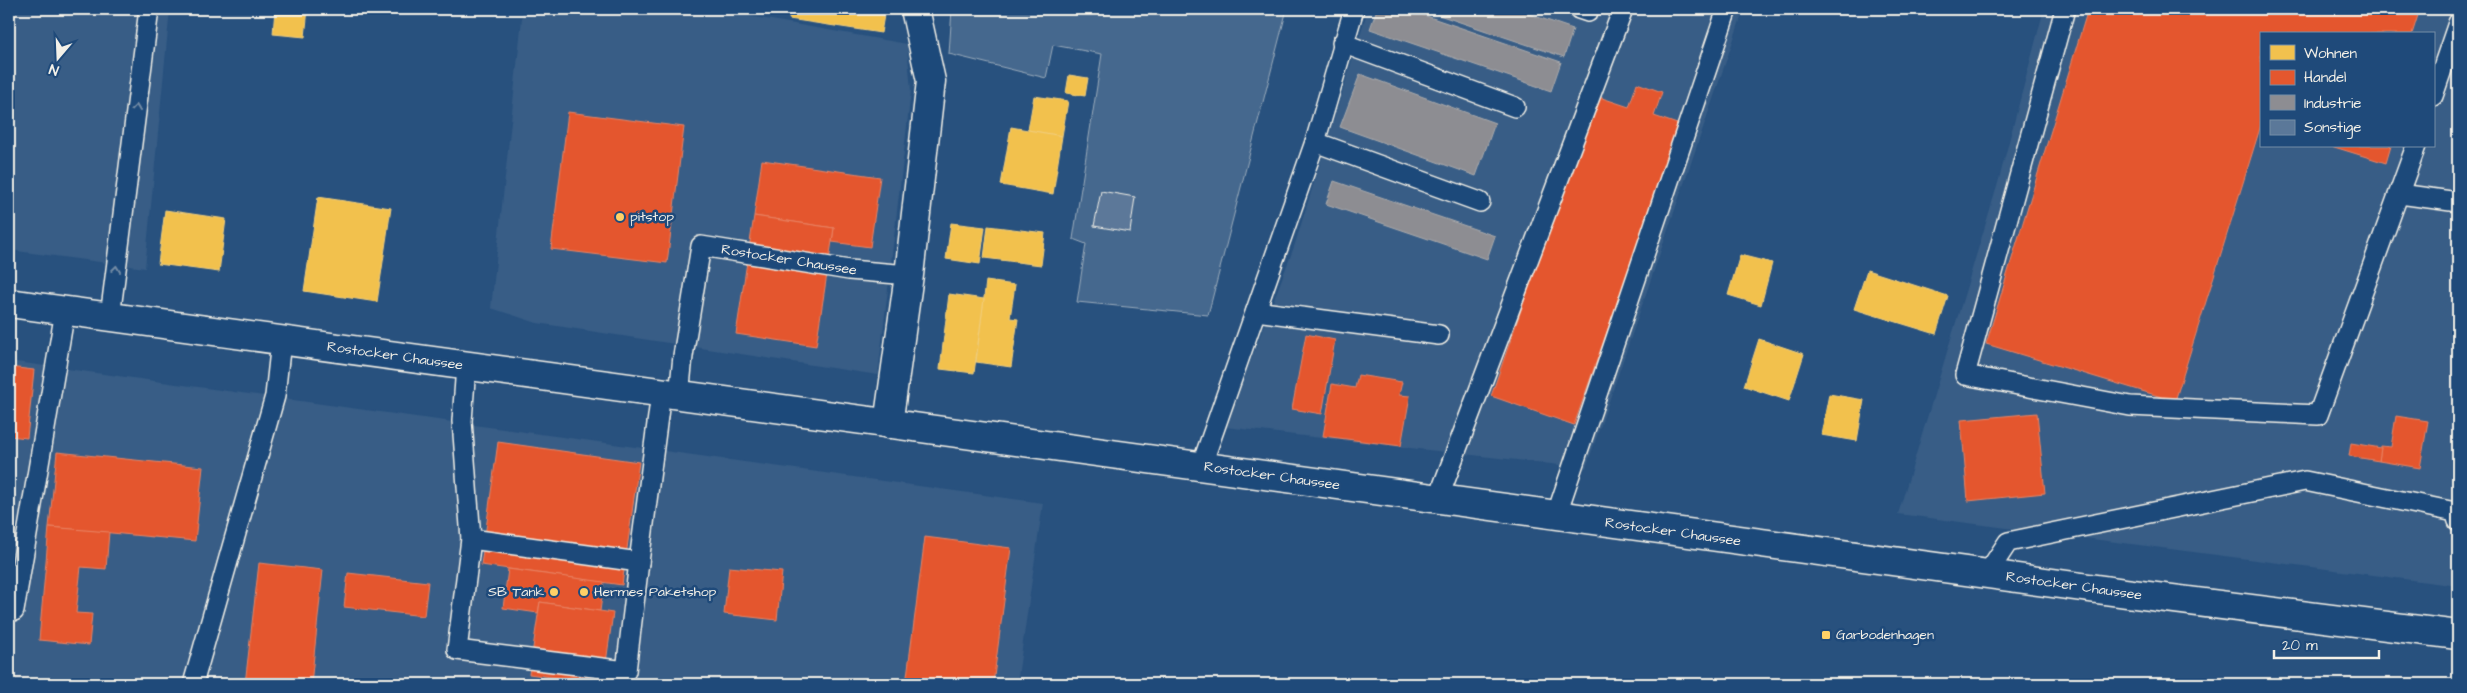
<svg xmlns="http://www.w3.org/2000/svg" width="2467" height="693" font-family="'Architects Daughter',sans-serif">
<rect width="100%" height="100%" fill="#28517e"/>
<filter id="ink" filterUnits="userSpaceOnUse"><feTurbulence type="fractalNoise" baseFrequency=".02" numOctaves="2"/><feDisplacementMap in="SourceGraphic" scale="10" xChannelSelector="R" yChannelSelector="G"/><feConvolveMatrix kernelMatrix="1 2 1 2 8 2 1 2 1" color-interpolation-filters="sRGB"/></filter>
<g filter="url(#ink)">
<g fill="#375d86" fill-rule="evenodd">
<path d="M9,9H170L145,268L9,250Z"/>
<path d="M523,9H709L907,44L911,91L878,375L537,323L491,308Z"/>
<path d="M1368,9H1744L1586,468L1225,427L1294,247Z"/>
<path d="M2044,9H2458V586L1898,514L1998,183ZM2261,34H2433V146H2261Z"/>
<path d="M9,361L1043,503L1017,684H9Z"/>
</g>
<path fill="#45688e" stroke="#9cacbb" d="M952,9H1287L1208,315L1077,302L1086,244L1073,239L1102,54L1053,45L1046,78L949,54Z"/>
<g fill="#f2c14e" stroke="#f3cf7c">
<path d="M275,9H308L305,37L273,34Z"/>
<path d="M791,9H885L881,33L789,19Z"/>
<path d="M1069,75L1088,78L1085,96L1066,93Z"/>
<path d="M1034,96L1068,101L1062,136L1028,130Z"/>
<path d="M1011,127L1062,136L1053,194L1001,185Z"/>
<path d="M318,197L391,208L377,302L304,291Z"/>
<path d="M165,210L226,219L219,272L158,264Z"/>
<path d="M951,223L985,227L980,264L946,259Z"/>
<path d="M988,226L1045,233L1041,265L984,258Z"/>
<path d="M1740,255L1772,263L1761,305L1728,295Z"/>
<path d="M1867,270L1948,296L1936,334L1854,309Z"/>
<path d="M986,281L1015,285L1010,318L1018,319L1011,367L976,362Z"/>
<path d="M949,294L984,299L974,373L940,369Z"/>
<path d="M1759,339L1804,354L1789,401L1744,386Z"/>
<path d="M1829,394L1864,400L1857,441L1821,435Z"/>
</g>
<g fill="#e4572e" stroke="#e98566">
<path d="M2088,9H2420L2412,34H2261V125L2175,401L1986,344Z"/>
<path d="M1637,83L1662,92L1654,116L1680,125L1574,425L1491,396L1596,96L1629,107Z"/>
<path d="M568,112L684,127L667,263L551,249Z"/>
<path d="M2331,146H2391L2386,163Z"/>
<path d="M762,160L880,177L870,247L832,242L834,228L754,216Z"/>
<path d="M754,216L834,228L816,346L736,334Z"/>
<path d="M1306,334L1335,340L1322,414L1292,409Z"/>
<path d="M9,367L34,370L27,438L9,436Z"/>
<path d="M1358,375L1402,382L1399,395L1410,396L1401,446L1323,436L1332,384L1355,388Z"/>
<path d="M2037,413L2045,493L1968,501L1961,420Z"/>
<path d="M2396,416L2428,421L2420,468L2379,461L2381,446L2391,447Z"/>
<path d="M498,442L639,462L622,585L481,565Z"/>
<path d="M2351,443L2381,448L2379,461L2349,456Z"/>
<path d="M57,452L203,467L195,541L49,527Z"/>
<path d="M49,527L109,532L106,569L81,567L76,613L92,614L89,645L39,640Z"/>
<path d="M925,537L1011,548L993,684H906Z"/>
<path d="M259,563L323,570L311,684H245Z"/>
<path d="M729,567L782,572L777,620L724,614Z"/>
<path d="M508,569L604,582L600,611L540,602L538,613L503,608Z"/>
<path d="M348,573L428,582L424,616L344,607Z"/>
<path d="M540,602L613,613L603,684L529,674Z"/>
</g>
<g fill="#8d8d92" stroke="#acabac">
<path d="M1377,9H1406L1561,62L1551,91L1370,29Z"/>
<path d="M1421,9H1514L1573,29L1564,57Z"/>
<path d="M1360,74L1495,123L1476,176L1340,127Z"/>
<path d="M1334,181L1495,236L1487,259L1326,204Z"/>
</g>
<path fill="#5b7899" stroke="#f4f1e8" d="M1101,191L1135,197L1130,232L1094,226Z"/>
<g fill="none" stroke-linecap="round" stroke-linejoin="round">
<g stroke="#f4f1e8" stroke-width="22">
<g id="service">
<path d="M1579,9L1588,12"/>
<path d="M2065,9L1965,375L2130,406L2318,415L2416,146"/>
<path d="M1342,43L1515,107"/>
<path d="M2433,96L2458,23"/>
<path d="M1315,142L1480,202"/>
<path d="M2400,194L2458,202"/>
<path d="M1256,311L1439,335"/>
<path d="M110,317L149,9"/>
<path d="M466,366L462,421L471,539L639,562L661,393"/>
<path d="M679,396L683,356L701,246L849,270L909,275"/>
<path d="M1201,467L1315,142L1354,9"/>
<path d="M1438,499L1623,9"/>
<path d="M1556,516L1727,9"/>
<path d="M471,539L457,650L626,671L639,562"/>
<path d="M1987,574L2008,542L2305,481L2455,512L2458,521"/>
<path d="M14,611L65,311"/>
<path d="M193,684L275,396L281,341"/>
</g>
</g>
<g stroke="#f4f1e8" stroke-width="31">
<path id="minor" d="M888,424L909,275L931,81L915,9"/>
</g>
<g stroke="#f4f1e8" stroke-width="31">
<path id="secondary" d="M9,303L2126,593L2458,635"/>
</g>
<use href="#service" stroke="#1f4a7a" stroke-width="19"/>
<use href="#minor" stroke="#1f4a7a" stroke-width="28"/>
<use href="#secondary" stroke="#1f4a7a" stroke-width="28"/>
</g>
<defs><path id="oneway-chevron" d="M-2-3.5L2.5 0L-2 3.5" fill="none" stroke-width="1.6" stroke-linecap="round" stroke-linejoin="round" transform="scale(1.25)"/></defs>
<g stroke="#748da6">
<use href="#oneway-chevron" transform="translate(136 108) rotate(-83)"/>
<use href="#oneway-chevron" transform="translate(116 269) rotate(-83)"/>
</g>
</g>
<g fill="#ffd166" stroke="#1f4a7a" stroke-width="2">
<circle cx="620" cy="217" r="5"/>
<circle cx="554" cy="592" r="5"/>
<circle cx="584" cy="592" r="5"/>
<rect x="1821" y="630" width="10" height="10" rx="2.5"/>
</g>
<g text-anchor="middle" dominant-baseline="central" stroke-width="5" stroke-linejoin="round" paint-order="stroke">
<g font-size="14" fill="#f4f1e8" stroke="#1f4a7a" text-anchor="start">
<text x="630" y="217">pitstop</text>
<text x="544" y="592" text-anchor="end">SB Tank</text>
<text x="594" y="592">Hermes Paketshop</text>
<text x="1836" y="635">Garbodenhagen</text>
</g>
<g font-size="14" fill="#f4f1e8" stroke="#1f4a7a">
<text transform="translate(789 260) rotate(9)">Rostocker Chaussee</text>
<text transform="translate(395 356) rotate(8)">Rostocker Chaussee</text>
<text transform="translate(1272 476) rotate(8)">Rostocker Chaussee</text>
<text transform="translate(1673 532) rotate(8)">Rostocker Chaussee</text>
<text transform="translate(2074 586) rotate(8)">Rostocker Chaussee</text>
</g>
</g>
<rect width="2467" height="693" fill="none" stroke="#1f4a7a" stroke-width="30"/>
<rect x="15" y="15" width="2437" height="663" fill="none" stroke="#f4f1e8" stroke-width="2" filter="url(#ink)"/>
<rect x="2260" y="32" width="175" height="115" fill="#1f4a7a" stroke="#748da6"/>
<rect x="2270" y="45" width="25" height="15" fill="#f2c14e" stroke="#748da6"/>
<text x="2304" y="58" font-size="15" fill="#f4f1e8">Wohnen</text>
<rect x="2270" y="70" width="25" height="15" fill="#e4572e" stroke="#748da6"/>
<text x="2304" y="82" font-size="15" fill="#f4f1e8">Handel</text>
<rect x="2270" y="95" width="25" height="15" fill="#8d8d92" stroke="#748da6"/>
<text x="2304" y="108" font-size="15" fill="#f4f1e8">Industrie</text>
<rect x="2270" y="120" width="25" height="15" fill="#5b7899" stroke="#748da6"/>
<text x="2304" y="132" font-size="15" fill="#f4f1e8">Sonstige</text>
<g transform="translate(58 58) rotate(199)" stroke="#1f4a7a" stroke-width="4" paint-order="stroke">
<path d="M0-4L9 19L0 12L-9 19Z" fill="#f4f1e8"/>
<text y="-8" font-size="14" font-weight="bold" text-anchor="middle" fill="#f4f1e8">N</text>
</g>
<path d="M2274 650v8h105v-8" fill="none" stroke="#f4f1e8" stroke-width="2.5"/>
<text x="2282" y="650" font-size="15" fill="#f4f1e8" stroke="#1f4a7a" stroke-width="4" paint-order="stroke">20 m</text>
</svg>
